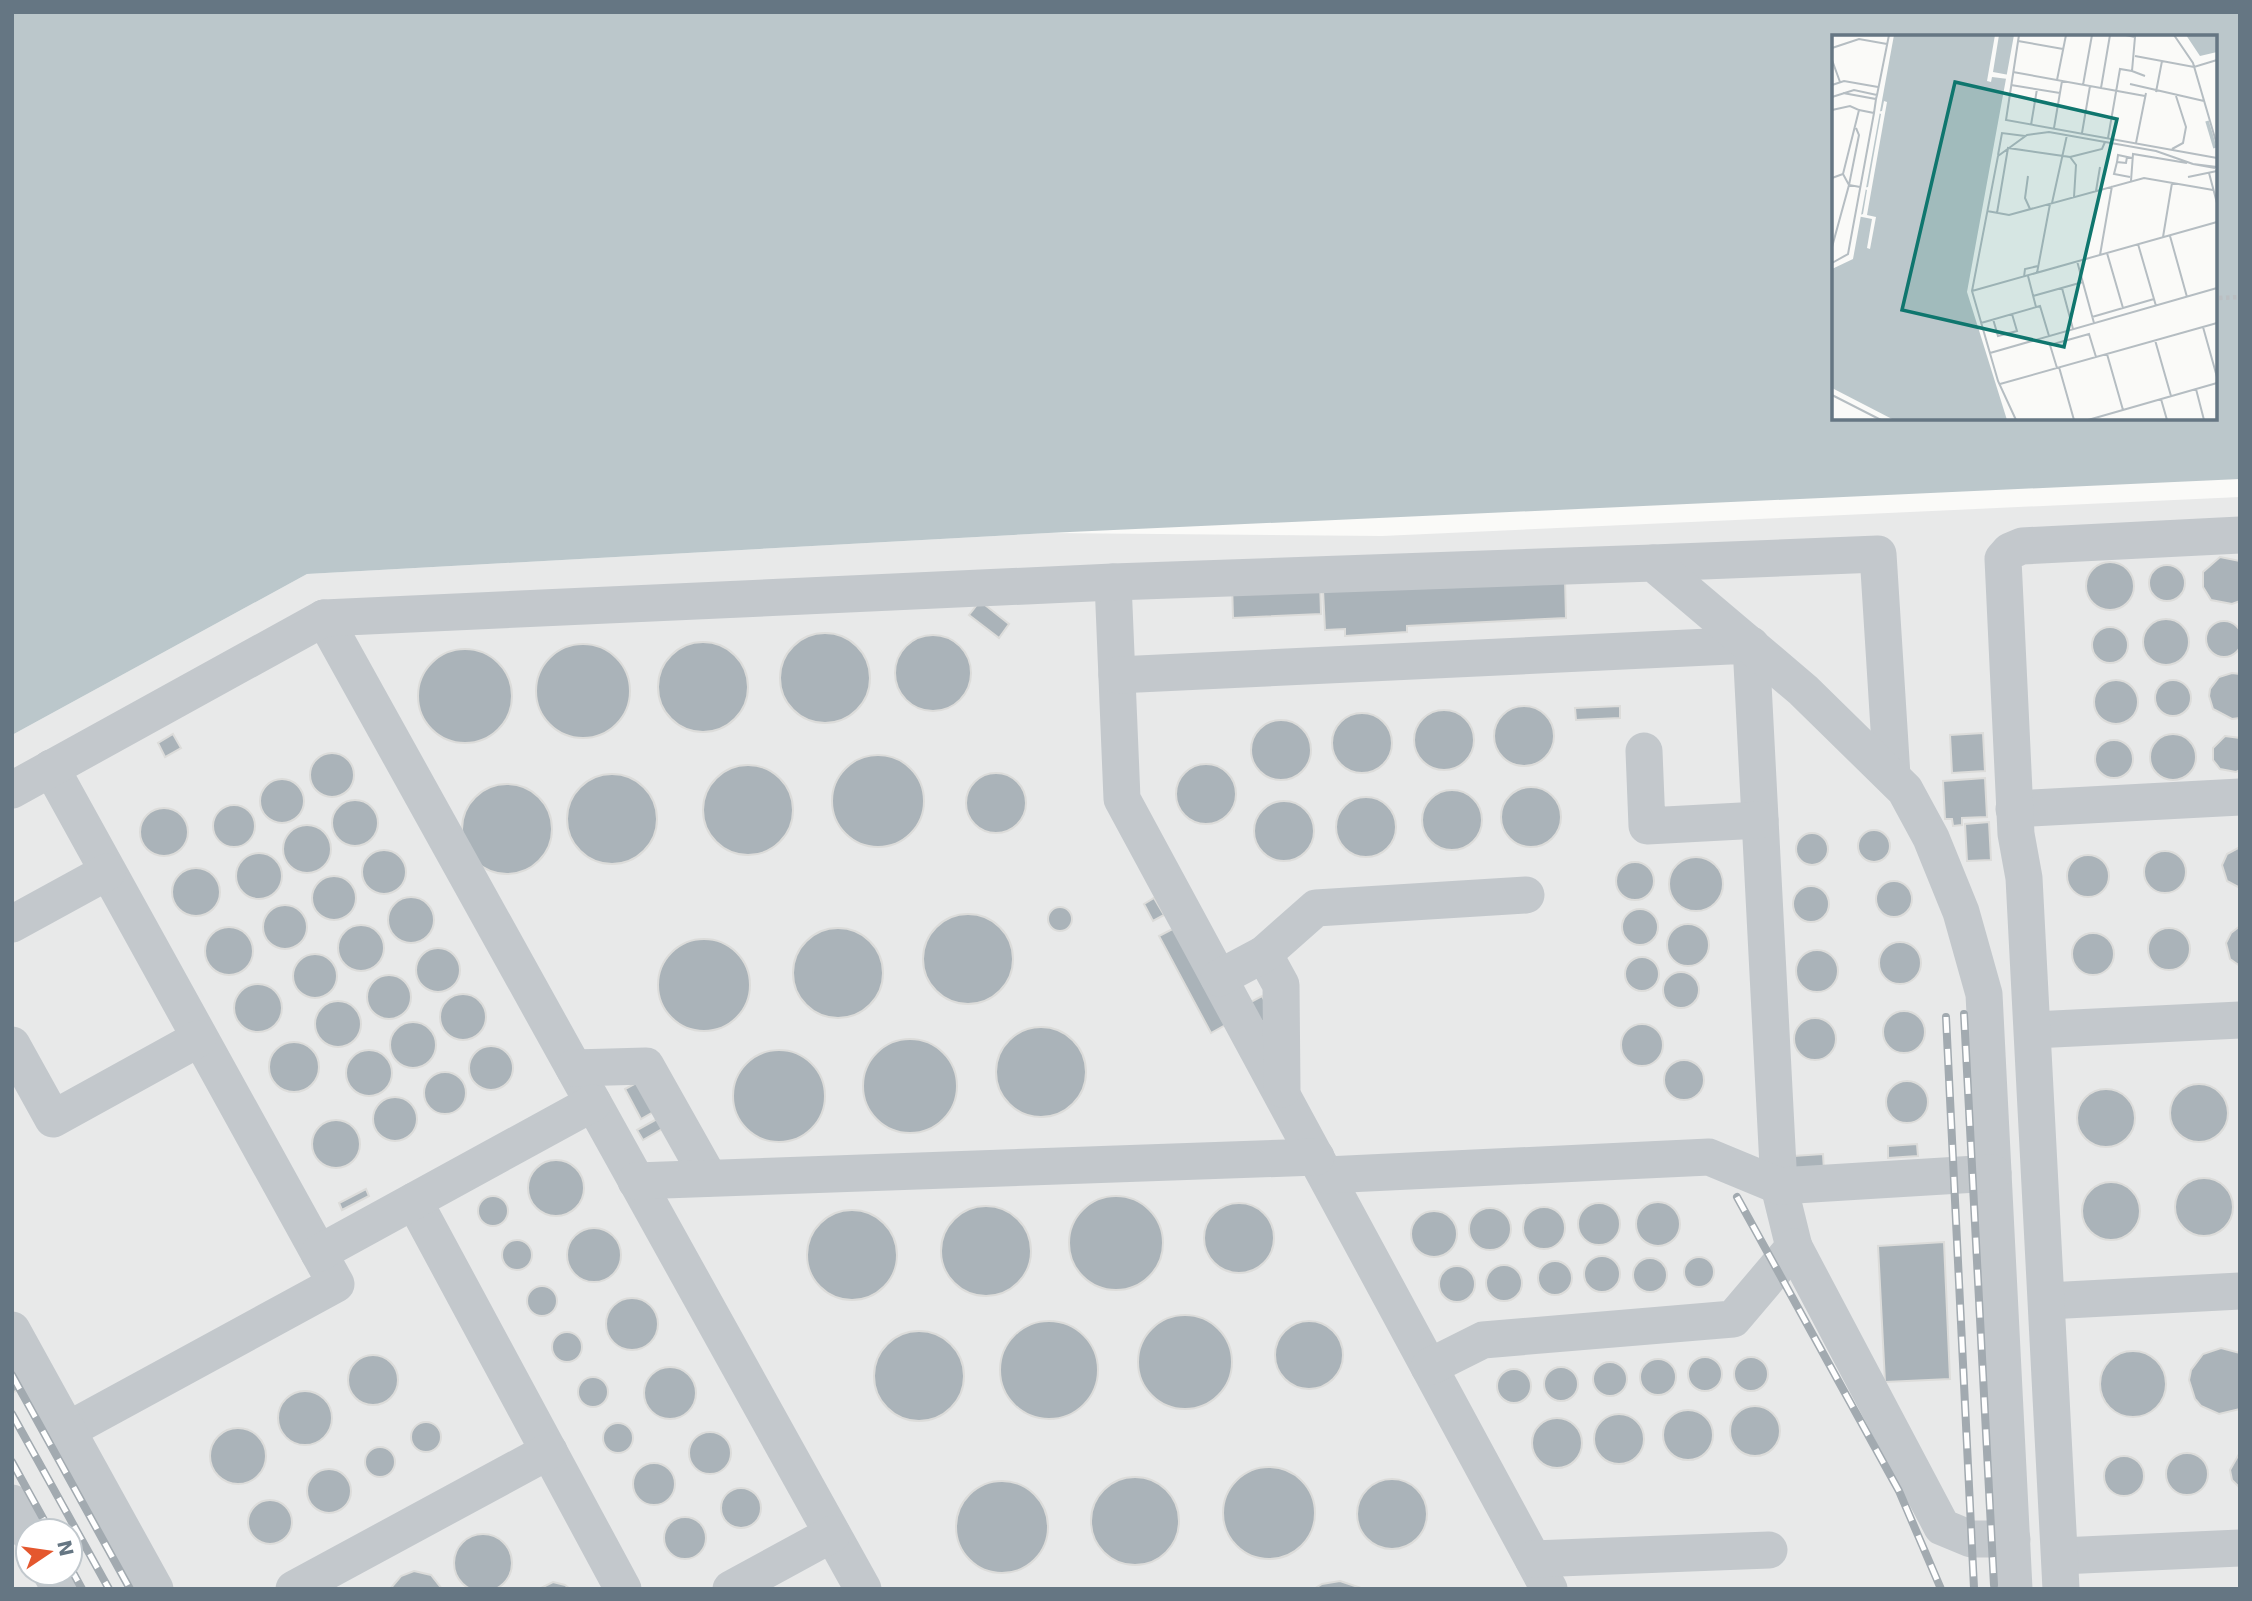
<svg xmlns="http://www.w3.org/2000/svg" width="2252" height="1601" font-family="'DejaVu Sans',sans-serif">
<rect width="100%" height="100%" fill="#fafaf8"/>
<path fill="#e8e9e9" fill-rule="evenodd" d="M2240,497V1589H12V735L307,574L1048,533L1382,536ZM28,1531H70V1573H28Z"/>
<path fill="#bbc7cb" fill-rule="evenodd" d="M12,12H2240V479L1048,533L307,574L12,735ZM1834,37H2215V418H1834Z"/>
<g fill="#aab3b9" stroke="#dcdcda" stroke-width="2">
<path d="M2220,557L2240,561V601L2232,604L2211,600L2203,587V572Z"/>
<circle cx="2110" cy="586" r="24"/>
<circle cx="2167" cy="583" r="18"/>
<path d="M1565,579L1566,618L1407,626V632L1345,636V629L1325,630L1323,590Z"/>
<path d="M1320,580L1321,614L1233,618L1232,583Z"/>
<path d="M980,601L1009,624L999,638L969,615Z"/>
<circle cx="2166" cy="642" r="23"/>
<circle cx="2224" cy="639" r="18"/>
<circle cx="2110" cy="645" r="18"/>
<circle cx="825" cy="678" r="45"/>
<circle cx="933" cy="673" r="38"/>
<circle cx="703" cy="687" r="45"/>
<circle cx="583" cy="691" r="47"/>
<circle cx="465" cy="696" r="47"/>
<path d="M2232,673L2240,674V718L2232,719L2213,709L2209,696L2210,689L2219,677Z"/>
<circle cx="2173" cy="698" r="18"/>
<circle cx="2116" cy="702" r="22"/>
<circle cx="1524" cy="736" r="30"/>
<path d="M1620,706V718L1576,720L1575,708Z"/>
<circle cx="1444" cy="740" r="30"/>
<circle cx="1362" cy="743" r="30"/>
<circle cx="1281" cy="750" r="30"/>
<path d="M1983,733L1985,771L1952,773L1950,735Z"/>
<circle cx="2173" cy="757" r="23"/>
<path d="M173,734L181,748L165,757L158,743Z"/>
<path d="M2225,736L2240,738V770L2236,772L2220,769L2213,760V748Z"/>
<circle cx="2114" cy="759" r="19"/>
<circle cx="332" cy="775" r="22"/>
<circle cx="878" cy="801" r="46"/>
<circle cx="1206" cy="794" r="30"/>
<circle cx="748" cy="810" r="45"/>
<circle cx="996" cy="803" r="30"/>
<circle cx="612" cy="819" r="45"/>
<path d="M1985,778L1987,817L1962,818V825L1953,826L1952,819H1945L1943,781Z"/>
<circle cx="282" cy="801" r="22"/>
<circle cx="507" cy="829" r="45"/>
<circle cx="1531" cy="817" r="30"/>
<circle cx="1452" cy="820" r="30"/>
<circle cx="1366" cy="827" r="30"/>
<circle cx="355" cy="823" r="23"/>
<circle cx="1284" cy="831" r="30"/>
<circle cx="234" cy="826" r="21"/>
<circle cx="164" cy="832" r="24"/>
<path d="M1989,822L1991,860L1967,861L1965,824Z"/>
<circle cx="307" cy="849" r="24"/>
<circle cx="1874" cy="846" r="16"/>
<circle cx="1812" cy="849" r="16"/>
<path d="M2240,847V888L2227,881L2222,865L2227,854Z"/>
<circle cx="384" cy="872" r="22"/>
<circle cx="2165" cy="872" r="21"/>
<circle cx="259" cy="876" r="23"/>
<circle cx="2088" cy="876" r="21"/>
<circle cx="1696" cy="884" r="27"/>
<circle cx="1635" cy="881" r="19"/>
<circle cx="196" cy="892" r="24"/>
<circle cx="334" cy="898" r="22"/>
<circle cx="1894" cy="899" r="18"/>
<circle cx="1811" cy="904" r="18"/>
<circle cx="411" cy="920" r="23"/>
<path d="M1154,898L1164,915L1153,921L1144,904Z"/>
<circle cx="285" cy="927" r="22"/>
<circle cx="1060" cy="919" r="12"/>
<circle cx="1640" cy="927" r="18"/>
<circle cx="968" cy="959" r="45"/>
<path d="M1184,923L1236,1019L1211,1033L1159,936Z"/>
<circle cx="1688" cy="945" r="21"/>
<circle cx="361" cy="948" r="23"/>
<path d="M2240,926V966L2230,959L2226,943L2231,933Z"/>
<circle cx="229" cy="951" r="24"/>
<circle cx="838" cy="973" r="45"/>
<circle cx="2169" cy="949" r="21"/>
<circle cx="2093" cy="954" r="21"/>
<circle cx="704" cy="985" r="46"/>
<circle cx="1900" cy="963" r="21"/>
<circle cx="438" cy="970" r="22"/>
<circle cx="1817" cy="971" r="21"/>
<circle cx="315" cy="976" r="22"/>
<circle cx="1642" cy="974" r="17"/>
<circle cx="1681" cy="990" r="18"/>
<circle cx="389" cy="997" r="22"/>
<circle cx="258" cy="1008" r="24"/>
<circle cx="463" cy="1017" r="23"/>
<path d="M1262,996L1273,1016L1258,1024L1247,1004Z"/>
<circle cx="338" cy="1024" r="23"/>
<circle cx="1904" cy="1032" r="21"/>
<circle cx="1815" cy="1039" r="21"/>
<circle cx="413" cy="1045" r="23"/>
<circle cx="1642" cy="1045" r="21"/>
<circle cx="1041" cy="1072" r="45"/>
<circle cx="910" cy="1086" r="47"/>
<circle cx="294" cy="1067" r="25"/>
<circle cx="491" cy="1068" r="22"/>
<circle cx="779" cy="1096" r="46"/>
<circle cx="369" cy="1073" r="23"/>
<circle cx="1684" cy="1080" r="20"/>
<circle cx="445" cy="1093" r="21"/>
<circle cx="1907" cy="1102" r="21"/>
<path d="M638,1082L655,1111L641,1119L625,1089Z"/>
<circle cx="2199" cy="1113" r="29"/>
<circle cx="2106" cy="1118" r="29"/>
<circle cx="395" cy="1119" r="22"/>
<path d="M657,1119L662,1129L643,1140L637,1130Z"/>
<circle cx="336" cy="1144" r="24"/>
<path d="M1917,1144L1918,1156L1888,1158V1146Z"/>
<path d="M1823,1154L1824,1171L1793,1173V1156Z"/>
<circle cx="556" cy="1188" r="28"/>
<circle cx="2204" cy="1207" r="29"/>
<circle cx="2111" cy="1211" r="29"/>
<path d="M366,1189L369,1196L342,1210L339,1203Z"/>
<circle cx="493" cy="1211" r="15"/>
<circle cx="1116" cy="1243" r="47"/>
<circle cx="1658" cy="1224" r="22"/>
<circle cx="1599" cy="1224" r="21"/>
<circle cx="1239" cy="1238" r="35"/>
<circle cx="986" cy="1251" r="45"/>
<circle cx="1544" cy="1228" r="21"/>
<circle cx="1490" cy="1229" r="21"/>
<circle cx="852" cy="1255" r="45"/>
<circle cx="1434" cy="1234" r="23"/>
<circle cx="594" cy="1255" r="27"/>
<circle cx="517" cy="1255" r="15"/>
<path d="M1944,1242L1950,1379L1885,1382L1878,1246Z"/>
<circle cx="1602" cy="1274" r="18"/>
<circle cx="1699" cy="1272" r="15"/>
<circle cx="1650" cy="1275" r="17"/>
<circle cx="1555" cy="1278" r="17"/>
<circle cx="1504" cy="1283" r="18"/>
<circle cx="1457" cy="1284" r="18"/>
<circle cx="542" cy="1301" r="15"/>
<circle cx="632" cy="1324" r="26"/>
<circle cx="1185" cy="1362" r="47"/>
<circle cx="1309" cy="1355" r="34"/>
<circle cx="1049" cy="1370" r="49"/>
<circle cx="919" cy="1376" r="45"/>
<circle cx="567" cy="1347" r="15"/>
<path d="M2221,1348L2240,1353V1409L2219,1414L2201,1406L2195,1399L2189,1380L2191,1370L2203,1354Z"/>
<circle cx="2133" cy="1384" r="33"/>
<circle cx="373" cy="1380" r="25"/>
<path d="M12,1356L28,1385L12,1393Z"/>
<circle cx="1751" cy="1374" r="17"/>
<circle cx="1705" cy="1374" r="17"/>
<circle cx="1658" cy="1377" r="18"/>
<circle cx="1610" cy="1379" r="17"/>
<circle cx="1561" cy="1384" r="17"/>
<circle cx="670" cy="1393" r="26"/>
<circle cx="1514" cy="1386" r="17"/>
<circle cx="593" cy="1392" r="15"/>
<circle cx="305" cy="1418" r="27"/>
<circle cx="1755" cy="1431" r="25"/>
<circle cx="1688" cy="1435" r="25"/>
<circle cx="1619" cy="1439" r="25"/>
<circle cx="1557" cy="1443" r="25"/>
<circle cx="426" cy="1437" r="15"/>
<circle cx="618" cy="1438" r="15"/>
<circle cx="238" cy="1456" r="28"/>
<circle cx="710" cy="1453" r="21"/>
<circle cx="380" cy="1462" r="15"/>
<circle cx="2187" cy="1474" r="21"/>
<path d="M2239,1454L2240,1453V1488L2232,1480L2230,1470Z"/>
<circle cx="2124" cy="1476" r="20"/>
<circle cx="654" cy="1484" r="21"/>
<circle cx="1269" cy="1513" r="46"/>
<circle cx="329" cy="1491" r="22"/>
<circle cx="1135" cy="1521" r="44"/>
<circle cx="1392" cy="1514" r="35"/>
<circle cx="1002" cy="1527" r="46"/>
<circle cx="741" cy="1508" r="20"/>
<circle cx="270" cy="1522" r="22"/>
<circle cx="685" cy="1538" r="21"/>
<circle cx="483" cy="1563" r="29"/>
<path d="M414,1571L431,1575L442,1589H390L401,1576Z"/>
<path d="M1340,1581L1364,1589H1314L1322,1584Z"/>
<path d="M553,1582L565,1585L570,1589H539Z"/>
</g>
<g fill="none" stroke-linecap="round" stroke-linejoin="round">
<path stroke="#bbbfc2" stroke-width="4.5" stroke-dasharray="3.5 3.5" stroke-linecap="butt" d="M2219,298L2240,297"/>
<g stroke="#c3c8cc" stroke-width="37">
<path d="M1653,563L1878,554L1892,776"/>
<path d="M1113,582L1122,799L1549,1589"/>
<path d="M324,618L863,1589"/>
<path d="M1117,675L1751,645L1779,1186L1794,1247L1733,1319L1483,1340L1429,1367"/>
<path d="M1644,751L1647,826L1760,820"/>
<path d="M51,768L336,1284L68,1430"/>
<path d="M12,790L324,618L1113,582L1653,563L1803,690L1905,790L1931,838L1961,912L1984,994L2014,1589"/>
<path d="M2014,809L2240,797"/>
<path d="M12,924L107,872"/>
<path d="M1264,954L1281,985L1282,1089"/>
<path d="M1219,978L1264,954L1316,908L1526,895"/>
<path d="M2033,1030L2240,1020"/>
<path d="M12,1045L53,1119L198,1039"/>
<path d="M574,1068L646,1066L709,1178"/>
<path d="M1326,1175L1709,1157L1779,1186L1993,1173"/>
<path d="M636,1181L1316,1157"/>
<path d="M414,1201L623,1589"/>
<path d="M1794,1247L1942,1527L1971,1539H2012"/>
<path d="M319,1253L593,1103"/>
<path d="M2047,1301L2240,1291"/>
<path d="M12,1330L155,1589"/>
<path d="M12,1503L28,1532"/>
<path d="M2060,1556L2240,1548"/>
<path d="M1533,1559L1769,1550"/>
<path d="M51,1573L60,1589"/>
<path d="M294,1589L549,1451"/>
<path d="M731,1589L832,1534"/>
<path d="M2061,1589L2024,878L2016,834L2003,559L2010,551L2022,546L2240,535"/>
</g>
<g stroke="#a2aab0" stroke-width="8">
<g id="rail">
<path d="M1964,1014L1994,1585"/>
<path d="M1946,1017L1974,1588"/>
<path d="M1737,1197L1899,1491L1941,1589"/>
<path d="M12,1375L130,1589"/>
<path d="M12,1414L109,1589"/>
<path d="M12,1462L50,1531"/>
<path d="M70,1567L82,1589"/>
</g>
</g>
<use href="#rail" stroke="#fff" stroke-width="5" stroke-dasharray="16" stroke-linecap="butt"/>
</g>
<g transform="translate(1832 35)">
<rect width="385" height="385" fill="#fafaf8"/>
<path d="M62,0H182L135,257L175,385H62L0,353V234L21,224ZM354,0H385V17L368,21Z" fill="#bbc7cb"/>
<path d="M163,0H167L161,37L177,40L176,44L160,42L159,47L155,46ZM52,66L55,67L35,180L44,182L38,214L35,213L40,184L25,181L31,179L35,155L30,153L36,152L49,79L44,77L50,76Z" fill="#fafaf8"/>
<path fill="none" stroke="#bbc7cb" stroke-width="3.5" d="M375,86L383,113"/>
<path fill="none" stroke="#b5bdc2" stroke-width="2" d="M187,0L174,85L385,123M294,0L303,2L300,36L313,41M342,0L361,28L385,110M186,6L231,14M0,13L27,4L55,9M303,21L362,32L385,25M0,25L8,47M181,37L313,61M225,45L234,0M298,49L372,66M0,50L12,46L46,52M179,50L228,58M251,50L260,0M269,53L278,0M324,57L330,26M45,60L57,0M0,62L22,55L45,60L44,64L11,58M0,75L18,71L27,75L11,139L0,143M27,75L42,78L44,64M199,90L205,54M24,93L27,100L17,150L28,152M222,93L230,46M250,98L258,51M276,103L288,34L300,36M304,108L314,58M340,114L351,108L354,92L344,61M166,120L170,98L193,101M238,122L270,114L273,107M295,122L294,128L285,127L286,120L300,123M285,127L282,139L298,142M383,133L361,129L385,132M377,138L385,168M196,141L193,163L198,174M356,142L385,136M299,146L301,119L355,128M264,156L268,132M220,168L235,100M155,176L177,180L312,143L381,155M165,178L176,113L238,122L244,130L242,162M338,201L355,262M331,202L340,148M306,209L324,271M0,212L17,150L11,139M275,218L291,273M268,220L280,151M245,226L262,288M0,228L16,219L42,78M205,238L218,169M196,241L204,272M192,242L193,234L206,231M230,253L241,294M140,256L385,187M201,261L251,247M260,282L322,264M161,284L166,301L185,296L180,279M149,288L208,271L217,301M371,292L385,342M323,305L339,361M158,318L385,253M275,319L291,375M227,332L242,385M225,333L218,310L257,299L264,322M168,349L385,288M364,354L372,385M0,360L49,385M329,364L335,385M184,385L166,346L140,256L166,121L195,100L217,97L324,116L361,129M256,385L385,348"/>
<path fill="#0f766e" fill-opacity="0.15" stroke="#0f766e" stroke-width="3.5" d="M123,47L285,84L232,312L70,275Z"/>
<rect width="385" height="385" fill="none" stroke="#657683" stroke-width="3.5"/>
</g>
<rect width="2252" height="1601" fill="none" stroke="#657683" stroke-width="28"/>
<g transform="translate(49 1552) rotate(77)"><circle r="33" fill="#ffffff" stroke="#c1c8cd" stroke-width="2"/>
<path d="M0-5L12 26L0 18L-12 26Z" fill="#e4572e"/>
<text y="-10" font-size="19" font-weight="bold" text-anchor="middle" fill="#657683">N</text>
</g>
</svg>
